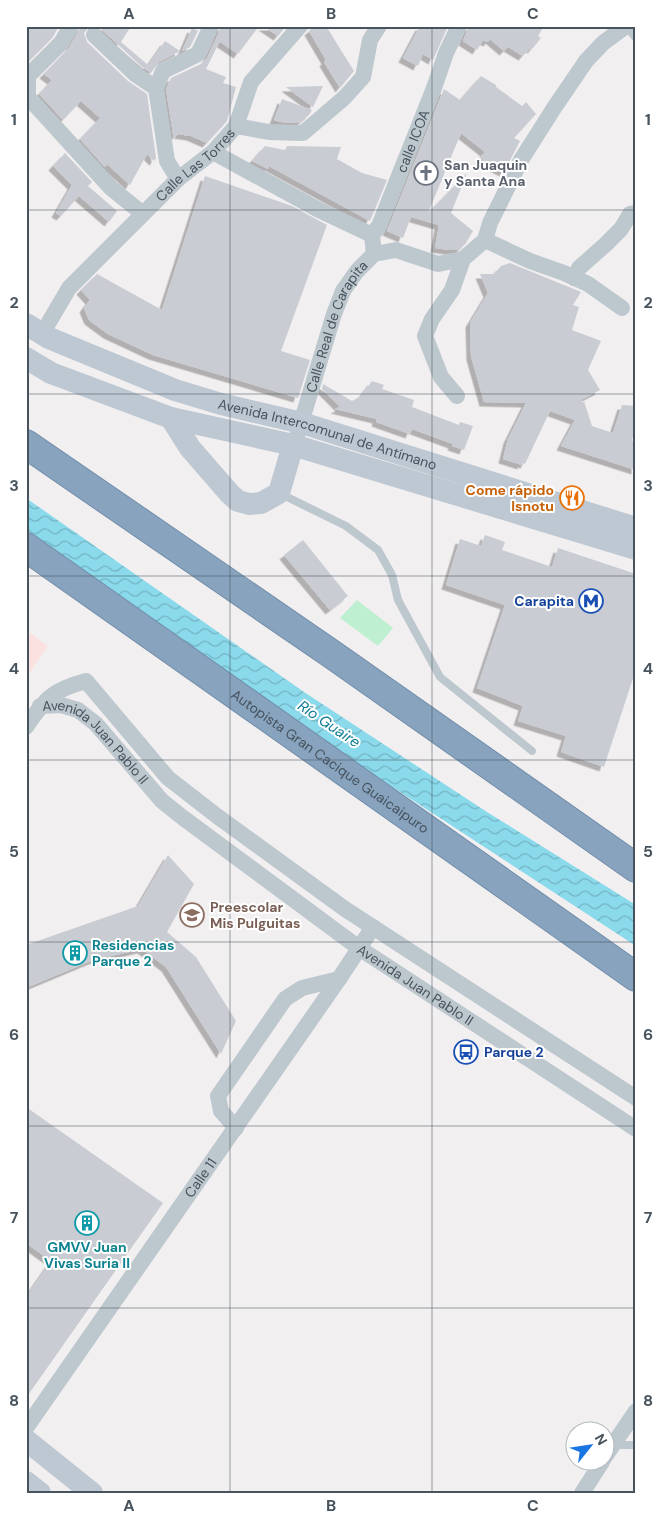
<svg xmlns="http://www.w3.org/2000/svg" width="662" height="1519" font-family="'DM Sans',sans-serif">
<defs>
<pattern id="water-waves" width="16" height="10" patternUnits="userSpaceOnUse" patternTransform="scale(1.25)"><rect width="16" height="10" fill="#8bdaec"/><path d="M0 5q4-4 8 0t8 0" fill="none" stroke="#73b3c2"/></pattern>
<filter id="shadow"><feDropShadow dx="-4.5" dy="4.5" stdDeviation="0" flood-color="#0004"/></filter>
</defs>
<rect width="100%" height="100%" fill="#f2eff0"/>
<path fill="#fbe2e0" d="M26,630L48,646L26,678Z"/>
<path fill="#beefd0" d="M357,600L393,628L378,646L340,618Z"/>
<path fill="url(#water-waves)" d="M26,498L304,692L487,812L636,905V946L276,711L26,534Z"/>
<g fill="#c9ccd2" filter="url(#shadow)">
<path d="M26,26H59L53,37L28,62L26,61Z"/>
<path d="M81,26H90L84,33L87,42L128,81L147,94L156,158L154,161L147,154L130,185L107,164L105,167L80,139L100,118L81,101L63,120L39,94L52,80L44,74L69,48Z"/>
<path d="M98,26H131L121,42L147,64H149L165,41L180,51L159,62L151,73L141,66Z"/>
<path d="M221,26H259L238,54L216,39Z"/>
<path d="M263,26H286L278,36Z"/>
<path d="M315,26H326L354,71L340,88L324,62L326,60L309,31Z"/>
<path d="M420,26H448L433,60L423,54L418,66L403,58Z"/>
<path d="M469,26H544L538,36L541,38L532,49L530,48L523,56L508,47L504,51L490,39L488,42L483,40L477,50L463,41Z"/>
<path d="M192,28L198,31L190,47L182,51Z"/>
<path d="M216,39L220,41L206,69L226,77L223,83L236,87L227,121L207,143L191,136L177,134L174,140L166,89L171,78L203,63L207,58Z"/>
<path d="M481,76L496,85V87L522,106L526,102L536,114L514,138L520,141L504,172L479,159L485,152L461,133L428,213L467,173L451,213L473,231L466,243L460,249L449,250L435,248L439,225L411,217L403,238L387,231L444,89L460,100Z"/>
<path d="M323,86L313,107L286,87Z"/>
<path d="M282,99L312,110L309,115L299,123L281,122L274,120Z"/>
<path d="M265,146L285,150L287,146L341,147L337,159L362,173L387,180L370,221L269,166L268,169L252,161Z"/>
<path d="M65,153L92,182L88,186L117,211L109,222L79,196L61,216L56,213L72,185L53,166Z"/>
<path d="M205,176L292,206L327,225L281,351L310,360L298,398L153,355L108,334L89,320L84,308L90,300L81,290L97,274L162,310Z"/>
<path d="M510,263L581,292L573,305L579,307L572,330L601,341L588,370L600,390L581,400L583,403L584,401L592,426L613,433L622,405L636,406V427L632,440L636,446V470L561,446L575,420L550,411L525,464L522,463V465L503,459L508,439L526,403L484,402L471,356L470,323L488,293L480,274H494L501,266Z"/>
<path d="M372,381L384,385L382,389L414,400L412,407L459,425L460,422L473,426L464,450L452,446L453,444L412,429L410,434L376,422L377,419L335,409L340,407L322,389L323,384L352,401L361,396Z"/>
<path d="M485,535L505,542L502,550L552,567L558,548L636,574V669L604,767L561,752L566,736L518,721L523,706L477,688L505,605L446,585L460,539L481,546Z"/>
<path d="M303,540L348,596L330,610L284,555Z"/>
<path d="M168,855L194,884L167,932L196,957L236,1021L221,1054L166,967L142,949L93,960L26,988V945L138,906Z"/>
<path d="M26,1107L163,1203L26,1398V1297L51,1261L26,1243Z"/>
</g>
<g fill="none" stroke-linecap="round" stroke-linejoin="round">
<g stroke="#728eaa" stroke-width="30">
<g id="motorway">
<path d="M26,444L333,655L636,868"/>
<path id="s7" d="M26,547L636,977"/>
</g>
</g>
<g stroke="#bdc7ce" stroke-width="8">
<path d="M281,494L346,526L378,550L392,575L398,600L440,677L532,751"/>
<path d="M613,1445H636"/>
</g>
<path stroke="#bdc7ce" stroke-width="12" d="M629,26L636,35"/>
<g stroke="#bdc7ce" stroke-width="16">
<path d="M71,26L61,43L28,76V97L111,188L143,214"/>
<path d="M94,35L135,74L156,88"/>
<path d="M236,126L251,82L300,26"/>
<path d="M213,152L317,209L372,235"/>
<path d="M178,179L167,161L156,88L163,71L198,54L211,26"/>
<path d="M485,240L530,261L564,273L588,284L622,308"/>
<path id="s1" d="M374,254L372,235L379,226L434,88L446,53L459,26"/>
<path d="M574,278L579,268L605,245L621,229L630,214L636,213"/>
<path id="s2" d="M42,334L69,288L178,179L213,152L236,126L269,132L303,133L344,98L363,77L370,40L379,26"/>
<path d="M457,396L441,377L425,336L432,319L452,290L463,259"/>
<path id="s3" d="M298,433L334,314L343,291L357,271L374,254L396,250L438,264L463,259L485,240L490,223L521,160L554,108L586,61L603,43L626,26"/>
<path id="s4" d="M40,706L61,705L78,710L96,724L162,801L182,817L359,948L636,1129"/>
<path d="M26,727C45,699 52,690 86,681L168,778L217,816L345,909L636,1098"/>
<path d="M236,1128L221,1111L218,1096L285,999L302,988L339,979"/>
<path id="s5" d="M26,1428L339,979L373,927"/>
<path d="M604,1458L636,1411"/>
<path d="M582,1493L602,1462"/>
</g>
<g stroke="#bdc8d3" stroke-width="22">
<path id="s6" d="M26,324L49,338L175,390L221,404L302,423L636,528"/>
<path d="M26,358L51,373L171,418L293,445L636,549"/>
<path d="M171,418L190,448L230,494L238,501L249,504L261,503L279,493L293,445"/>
<path d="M26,1440L92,1493"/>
<path d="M26,1482L40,1493"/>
</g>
<use href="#motorway" stroke="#87a3be" stroke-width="28"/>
</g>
<path fill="none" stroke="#47535d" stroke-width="1" stroke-opacity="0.55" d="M230,26V1493M432,26V1493M26,210H636M26,394H636M26,576H636M26,760H636M26,942H636M26,1126H636M26,1308H636"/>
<defs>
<g id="church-ring" transform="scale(1.25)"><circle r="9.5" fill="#fff" stroke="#6b7280" stroke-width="1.5"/><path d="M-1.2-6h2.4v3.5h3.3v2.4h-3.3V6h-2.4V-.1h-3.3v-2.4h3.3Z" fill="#6b7280"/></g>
<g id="restaurant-ring" transform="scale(1.25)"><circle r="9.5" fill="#fff" stroke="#e8710a" stroke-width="1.5"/><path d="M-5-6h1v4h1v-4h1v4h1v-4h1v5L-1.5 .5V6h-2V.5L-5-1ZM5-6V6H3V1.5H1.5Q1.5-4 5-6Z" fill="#e8710a"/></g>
<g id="metro-ring" transform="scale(1.25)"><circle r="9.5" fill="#fff" stroke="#1a4fb4" stroke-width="1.5"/><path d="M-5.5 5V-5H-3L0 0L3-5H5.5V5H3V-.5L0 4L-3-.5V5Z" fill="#1a4fb4"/></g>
<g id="school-ring" transform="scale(1.25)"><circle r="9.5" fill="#fff" stroke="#8d6e63" stroke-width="1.5"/><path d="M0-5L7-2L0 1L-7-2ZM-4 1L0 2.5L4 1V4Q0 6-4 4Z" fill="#8d6e63"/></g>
<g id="building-ring" transform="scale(1.25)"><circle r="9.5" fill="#fff" stroke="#0f9aa8" stroke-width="1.5"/><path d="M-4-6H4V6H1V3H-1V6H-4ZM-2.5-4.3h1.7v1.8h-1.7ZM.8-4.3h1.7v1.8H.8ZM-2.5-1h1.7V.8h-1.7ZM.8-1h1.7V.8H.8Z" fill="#0f9aa8"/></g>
<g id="bus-ring" transform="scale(1.25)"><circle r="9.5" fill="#fff" stroke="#1a4fb4" stroke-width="1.5"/><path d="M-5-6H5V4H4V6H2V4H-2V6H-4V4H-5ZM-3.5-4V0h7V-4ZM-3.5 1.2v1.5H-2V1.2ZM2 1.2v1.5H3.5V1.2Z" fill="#1a4fb4"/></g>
</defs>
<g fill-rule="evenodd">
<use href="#church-ring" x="426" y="173"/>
<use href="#restaurant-ring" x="572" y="498"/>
<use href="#metro-ring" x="591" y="601"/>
<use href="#school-ring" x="192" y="915"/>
<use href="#building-ring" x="75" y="953"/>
<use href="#bus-ring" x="466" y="1052"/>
<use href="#building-ring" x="87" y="1223"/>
</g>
<g text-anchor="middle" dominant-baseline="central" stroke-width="4" stroke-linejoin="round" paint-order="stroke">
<g font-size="14" fill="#47535d" stroke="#fff">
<text stroke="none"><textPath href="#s1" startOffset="122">calle ICOA</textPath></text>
<text stroke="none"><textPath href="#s2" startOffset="230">Calle Las Torres</textPath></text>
<text stroke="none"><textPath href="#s3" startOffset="114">Calle Real de Carapita</textPath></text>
<text stroke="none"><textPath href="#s6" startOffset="322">Avenida Intercomunal de Antímano</textPath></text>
<text stroke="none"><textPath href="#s4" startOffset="70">Avenida Juan Pablo II</textPath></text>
<text stroke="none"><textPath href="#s7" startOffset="372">Autopista Gran Cacique Guaicaipuro</textPath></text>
<text stroke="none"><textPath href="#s4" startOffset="476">Avenida Juan Pablo II</textPath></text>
<text stroke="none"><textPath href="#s5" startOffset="305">Calle 11</textPath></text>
</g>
<g font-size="14" font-weight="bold" fill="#5b616d" stroke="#fff" text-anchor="start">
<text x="444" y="165">San Juaquin<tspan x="444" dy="16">y Santa Ana</tspan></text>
</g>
<g font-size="14" font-weight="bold" fill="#c56008" stroke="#fff" text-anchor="end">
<text x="554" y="490">Come rápido<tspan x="554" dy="16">Isnotu</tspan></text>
</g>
<g font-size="14" font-weight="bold" fill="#164399" stroke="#fff" text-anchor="end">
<text x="574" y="601">Carapita</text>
<text x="484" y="1052" text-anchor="start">Parque 2</text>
</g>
<g font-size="14" font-weight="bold" fill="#785e54" stroke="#fff" text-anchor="start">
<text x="210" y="907">Preescolar<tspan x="210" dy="16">Mis Pulguitas</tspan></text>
</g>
<g font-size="14" font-weight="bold" fill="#0d838f" stroke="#fff" text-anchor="start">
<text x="92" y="945">Residencias<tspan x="92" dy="16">Parque 2</tspan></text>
<text x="87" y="1247" text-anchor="middle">GMVV Juan<tspan x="87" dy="16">Vivas Suria II</tspan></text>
</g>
<g font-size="15" font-style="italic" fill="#0d7b94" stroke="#fff">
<text transform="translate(329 724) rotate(34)">Río Guaire</text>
</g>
</g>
<rect width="662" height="1519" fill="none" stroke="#ffffff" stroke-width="55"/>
<g transform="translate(590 1446) rotate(60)"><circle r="24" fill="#ffffff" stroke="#b5babe"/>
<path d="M0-4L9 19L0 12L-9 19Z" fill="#1976e3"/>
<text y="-8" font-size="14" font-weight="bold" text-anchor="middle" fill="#47535d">N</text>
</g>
<rect x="28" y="28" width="606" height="1464" fill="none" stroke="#47535d" stroke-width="2"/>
<g font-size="16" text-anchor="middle" font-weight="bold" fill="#47535d">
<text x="129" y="19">A</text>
<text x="331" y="19">B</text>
<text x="533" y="19">C</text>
<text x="14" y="125">1</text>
<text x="648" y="125">1</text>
<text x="14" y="308">2</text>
<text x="648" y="308">2</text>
<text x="14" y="491">3</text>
<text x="648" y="491">3</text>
<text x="14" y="674">4</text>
<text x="648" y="674">4</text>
<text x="14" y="857">5</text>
<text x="648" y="857">5</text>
<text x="14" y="1040">6</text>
<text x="648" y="1040">6</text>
<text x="14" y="1223">7</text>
<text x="648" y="1223">7</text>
<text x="14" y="1406">8</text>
<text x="648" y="1406">8</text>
<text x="129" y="1511">A</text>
<text x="331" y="1511">B</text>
<text x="533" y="1511">C</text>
</g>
</svg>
